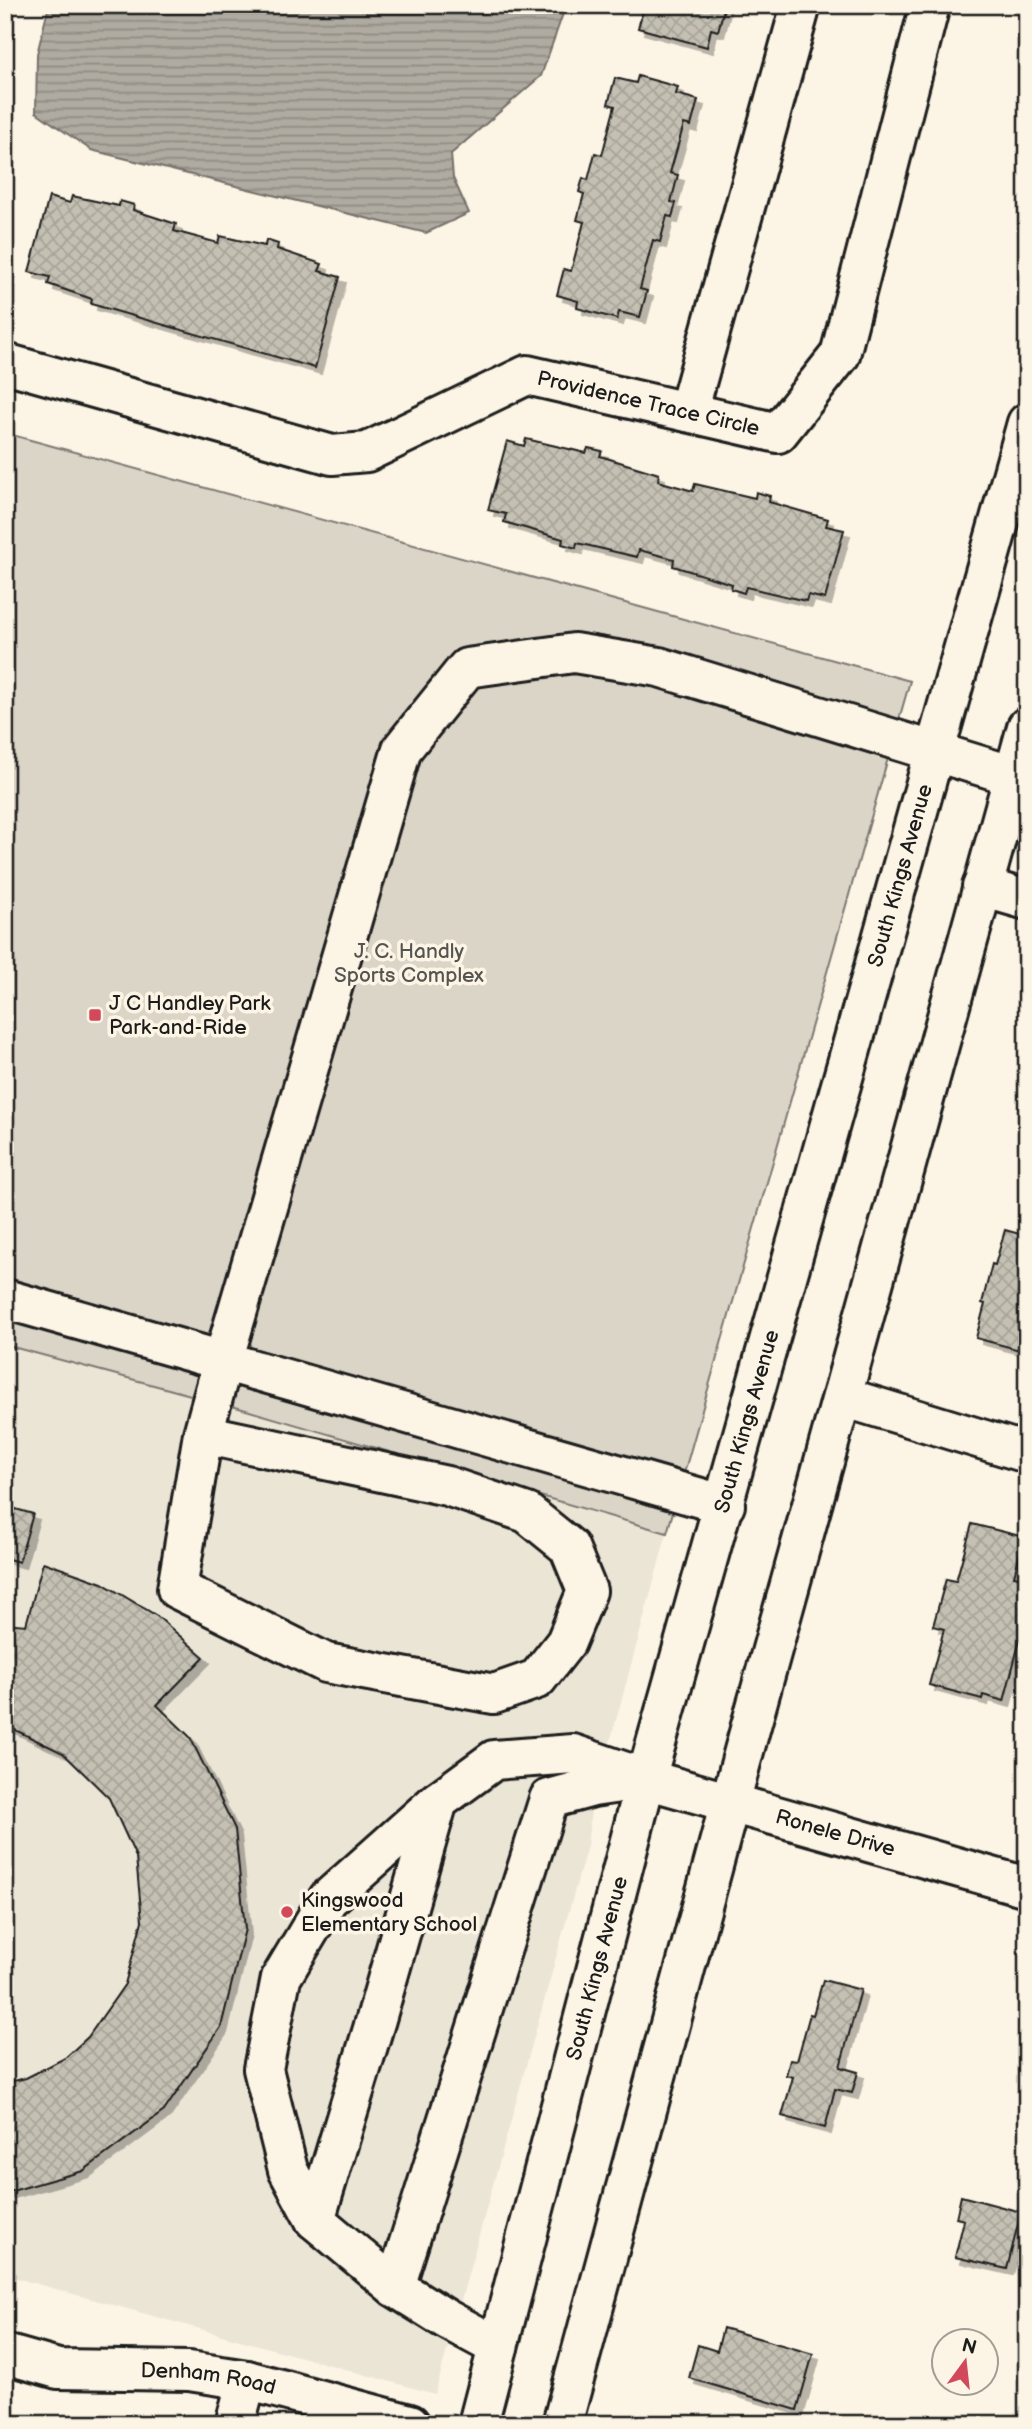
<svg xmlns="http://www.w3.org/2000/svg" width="1032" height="2429" font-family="'Balsamiq Sans',sans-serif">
<defs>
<pattern id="water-rules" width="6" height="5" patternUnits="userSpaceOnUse" patternTransform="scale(1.75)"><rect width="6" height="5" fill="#b0aba1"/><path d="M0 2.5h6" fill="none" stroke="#8e8a82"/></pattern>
<pattern id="building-cross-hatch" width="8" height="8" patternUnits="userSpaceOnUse" patternTransform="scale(1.75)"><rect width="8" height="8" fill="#c4c0b3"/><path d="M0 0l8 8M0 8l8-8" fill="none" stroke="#a8a499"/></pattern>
<filter id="shadow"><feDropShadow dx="6" dy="6" stdDeviation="0" flood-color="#0004"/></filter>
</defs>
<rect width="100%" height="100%" fill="#fcf5e5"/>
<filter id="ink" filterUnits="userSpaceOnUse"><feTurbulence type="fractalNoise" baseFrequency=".0143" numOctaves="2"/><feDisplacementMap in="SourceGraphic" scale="14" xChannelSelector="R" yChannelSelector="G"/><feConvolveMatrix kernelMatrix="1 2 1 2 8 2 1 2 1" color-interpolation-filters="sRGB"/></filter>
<g filter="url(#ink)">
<path fill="#ebe5d6" d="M5,1341L667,1533L591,1812L587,1846L435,2394L5,2275Z"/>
<path fill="#dbd5c8" stroke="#7c7872" stroke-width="2" d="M5,433L910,681L667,1533L239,1408L5,1345Z"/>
<path fill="url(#water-rules)" stroke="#75726c" stroke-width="2" d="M49,5H566L541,76L451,154L453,178L469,213L426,233L91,150L36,112L37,54Z"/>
<g fill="url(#building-cross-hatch)" stroke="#1c1c1c" stroke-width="2" filter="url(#shadow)">
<path d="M636,5H725L718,31L711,29L707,47L638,28L643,11L635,9Z"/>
<path d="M638,76L678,87L676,94L698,100L691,126L684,124L670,173L678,175L671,202L676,203L672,217L667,216L660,242L653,240L640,289L647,291L640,317L619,312L617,319L577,308L578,301L557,295L564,269L571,271L584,222L577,220L584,194L579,192L583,178L588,180L595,153L602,155L615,106L608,104L615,78L636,83Z"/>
<path d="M72,196L119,206L120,201L134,205L133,210L176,224L174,231L218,243L220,236L265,246L266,240L278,244L277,249L322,264L319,271L340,277L315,368L91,304L92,299L48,284L50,277L29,272L49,197L70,203Z"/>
<path d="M526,439L586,453L588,448L602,451L600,456L659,474L658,481L693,491L695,484L755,498L756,492L770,496L769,502L828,519L826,526L844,530L825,599L808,595L806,601L746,587L744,593L731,589L732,584L673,566L674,559L639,550L637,557L577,543L576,548L562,544L563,539L504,522L506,514L488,510L507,441L524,446Z"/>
<path d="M1005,1230L1027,1236V1352L976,1338L985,1304L982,1303L992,1264L995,1265Z"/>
<path d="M5,1506L33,1514L19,1562L5,1558Z"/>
<path d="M972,1524L1024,1537L1014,1576L1027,1579V1613L1004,1701L983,1695L982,1699L929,1685L944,1629L933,1626L946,1579L956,1581Z"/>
<path d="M43,1562L102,1583L157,1616L204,1657L157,1705L190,1737L235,1829L245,1929L221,2027L164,2111L83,2171L5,2193V2083L26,2078L65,2058L88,2037L125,1984L142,1921L136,1857L109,1798L63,1753L5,1725V1623L26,1625Z"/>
<path d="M823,1980L861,1990L840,2067L858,2072L852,2093L835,2089L825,2128L782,2116L793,2077L786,2075L790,2060L797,2061L810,2014L813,2015Z"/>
<path d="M961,2196L1021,2212L1007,2269L955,2257L964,2220L956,2218Z"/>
<path d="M723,2328L813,2354L797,2410L689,2378L698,2345L717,2351Z"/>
</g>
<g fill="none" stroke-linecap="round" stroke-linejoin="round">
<g stroke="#1c1c1c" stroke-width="44">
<g id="minor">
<path id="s1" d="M5,363L332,455L367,452L527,375L778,433L840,355L930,5"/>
<path d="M688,412L801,5"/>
<path d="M982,887L1027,900"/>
<path d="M5,1299L223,1361L203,1434L177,1589L326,1663L494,1694L537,1679L566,1642L587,1591L569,1547L527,1513L447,1486L203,1434"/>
<path d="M843,1397L1027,1453"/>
<path d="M725,1505L223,1361L402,749L467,668L574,653L659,667L1014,776"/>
<path d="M315,2220L288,2170L263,2069L281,1978L328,1899L438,1801"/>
<path d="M395,2287L549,1799L593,1787L641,1780"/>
<path id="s2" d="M498,2347L446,2319L395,2287L315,2220L376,2019L438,1801L494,1760L573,1754L646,1779L1027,1887"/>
<path id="s3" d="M5,2354L58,2369L189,2371L247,2380L410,2424"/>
<path d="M235,2424L247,2380"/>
</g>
</g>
<g stroke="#1c1c1c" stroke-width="44">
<g id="major">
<path id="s4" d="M478,2424L646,1779L1027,423"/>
<path d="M562,2424L744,1751L1027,727"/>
</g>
</g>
<use href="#minor" stroke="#fcf5e5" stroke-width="38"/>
<use href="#major" stroke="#fcf5e5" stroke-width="38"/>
</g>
</g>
<g fill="#d1495b" stroke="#fcf5e5" stroke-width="2.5">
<rect x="88" y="1008" width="14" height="14" rx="3.5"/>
<circle cx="287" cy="1912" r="7"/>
</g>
<g text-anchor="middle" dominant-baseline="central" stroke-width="7" stroke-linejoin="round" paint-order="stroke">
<g font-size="21" fill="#1c1c1c" stroke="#fcf5e5">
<text stroke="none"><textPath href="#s1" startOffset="677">Providence Trace Circle</textPath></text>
<text stroke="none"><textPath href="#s4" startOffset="1605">South Kings Avenue</textPath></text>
<text stroke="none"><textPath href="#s4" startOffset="1038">South Kings Avenue</textPath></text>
<text stroke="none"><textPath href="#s2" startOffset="1083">Ronele Drive</textPath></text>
<text stroke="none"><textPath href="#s4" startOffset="471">South Kings Avenue</textPath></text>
<text stroke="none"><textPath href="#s3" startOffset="206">Denham Road</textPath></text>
</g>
<g font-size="21" fill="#555450" stroke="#fcf5e5">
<text x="409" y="951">J. C. Handly<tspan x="409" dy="24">Sports Complex</tspan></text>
</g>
<g font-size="21" fill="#1c1c1c" stroke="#fcf5e5" text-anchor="start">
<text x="109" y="1003">J C Handley Park<tspan x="109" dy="24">Park-and-Ride</tspan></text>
<text x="301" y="1900">Kingswood<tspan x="301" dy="24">Elementary School</tspan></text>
</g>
</g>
<rect width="1032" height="2429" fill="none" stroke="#fcf5e5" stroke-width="28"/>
<rect x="14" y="14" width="1004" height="2401" fill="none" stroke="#1c1c1c" stroke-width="2.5" filter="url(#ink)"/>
<g transform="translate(965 2362) rotate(15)"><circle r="33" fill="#fcf5e5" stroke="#a29e95" stroke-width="2"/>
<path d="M0-5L12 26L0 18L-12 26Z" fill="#d1495b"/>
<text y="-10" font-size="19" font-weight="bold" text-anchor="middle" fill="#1c1c1c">N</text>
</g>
</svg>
